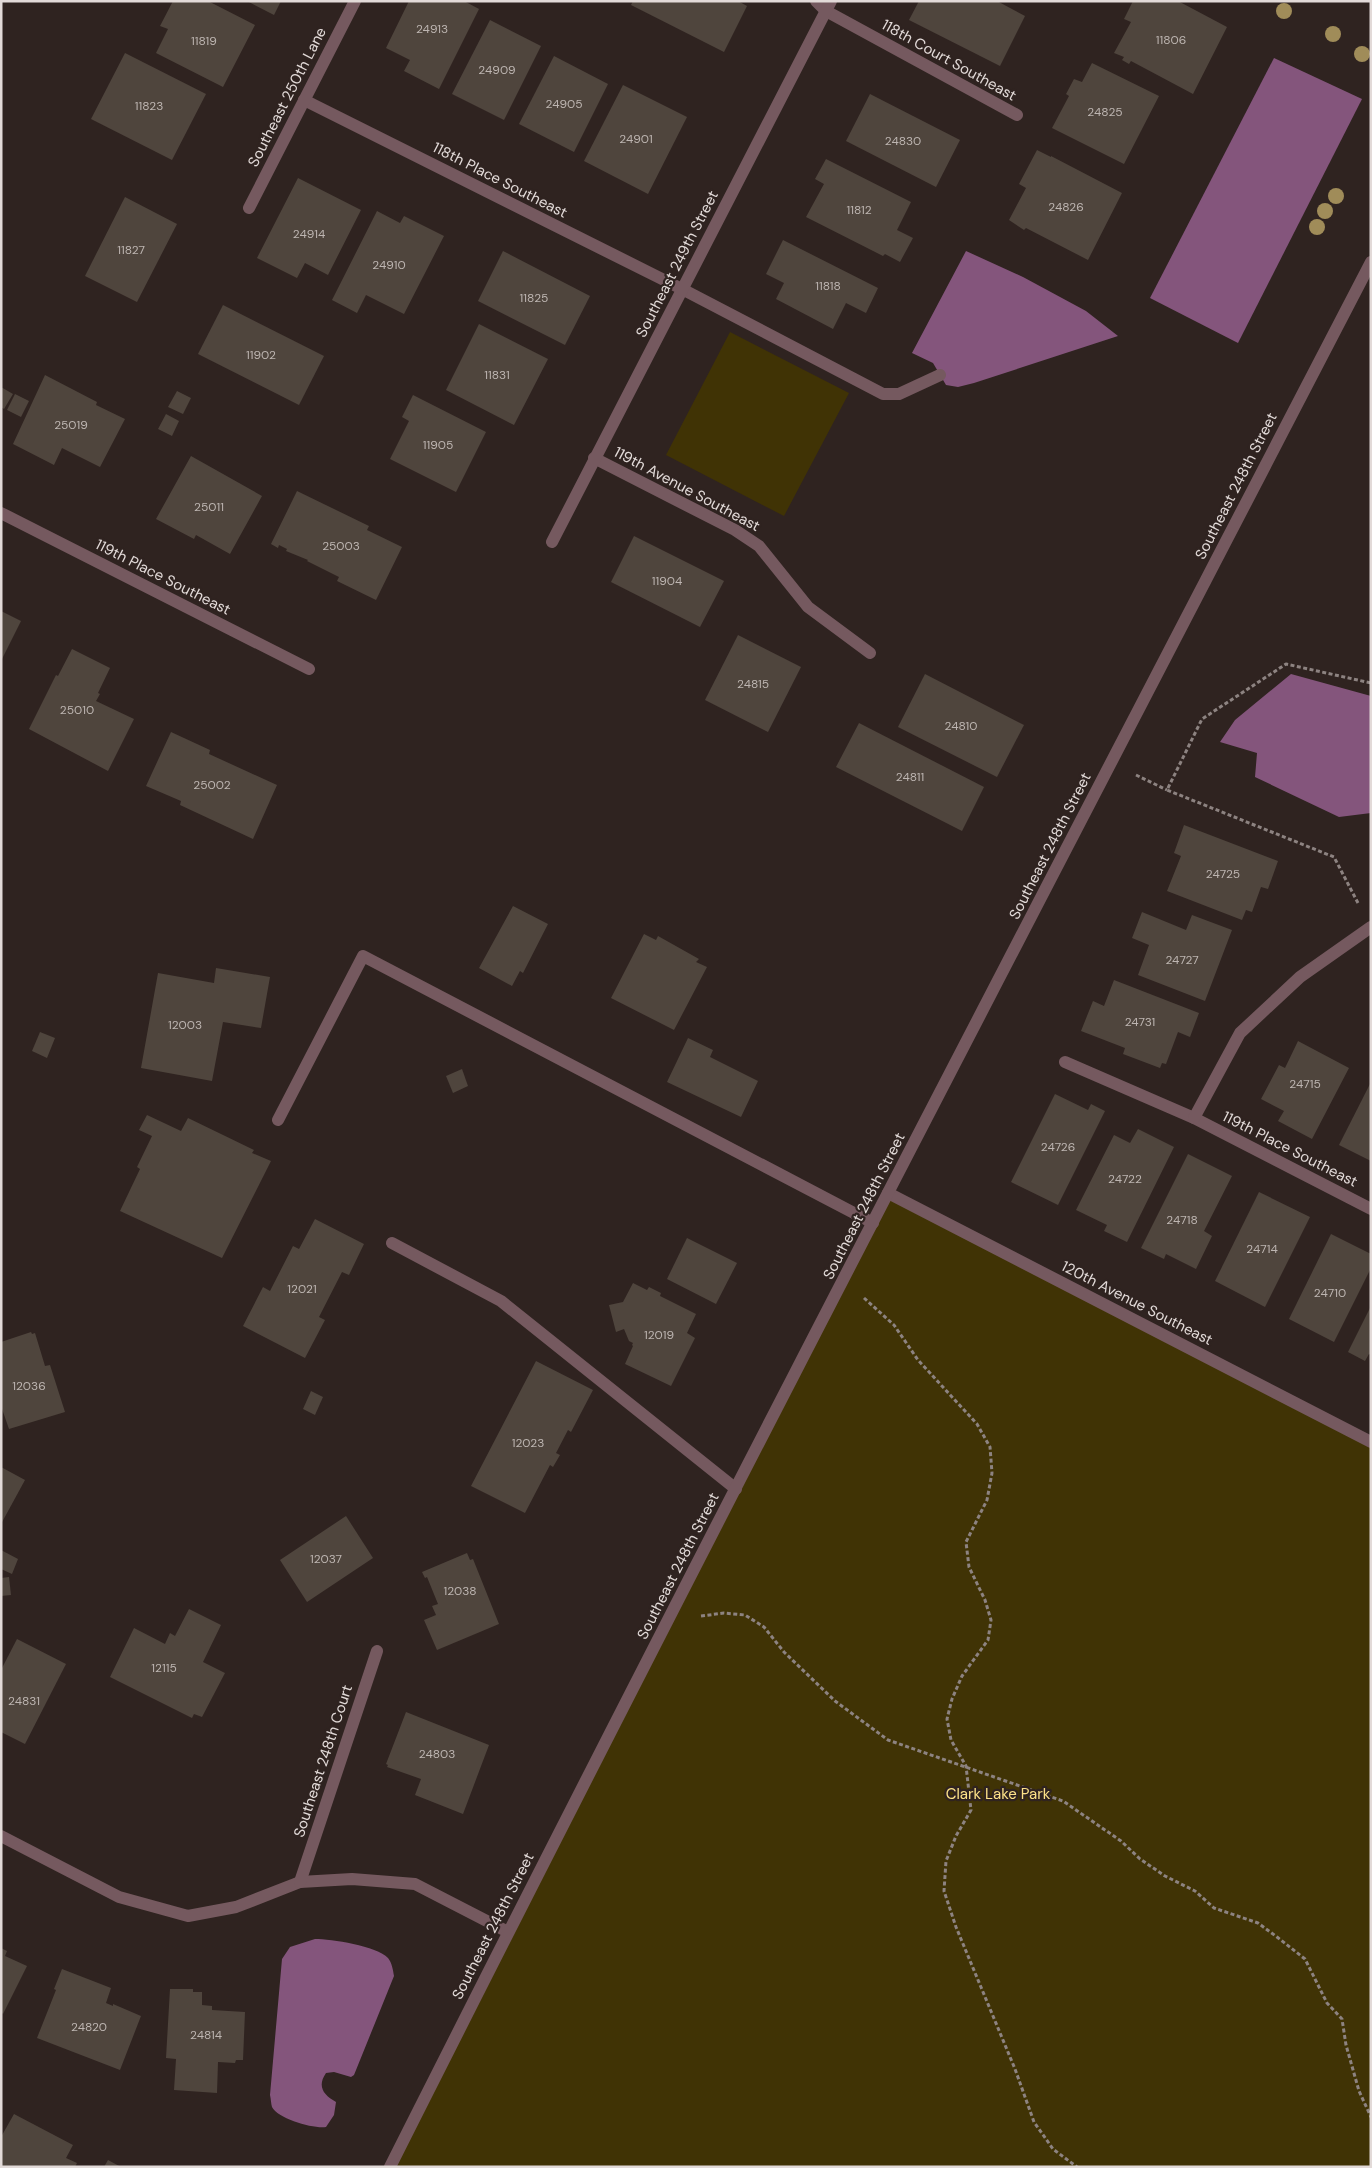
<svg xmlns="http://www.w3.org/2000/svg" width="1372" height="2168" font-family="'DM Sans',sans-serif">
<rect width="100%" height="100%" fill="#2f2320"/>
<g fill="#403305">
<path d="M730,332L849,393L784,516L666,455Z"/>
<path d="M888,1193L1371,1442V2167H390Z"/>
</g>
<g fill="#84557c">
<path d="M1274,58L1362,99L1238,343L1150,298Z"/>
<path d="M966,251L1023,277L1086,311L1118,336L974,383L958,387L946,385L933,363L912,353Z"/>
<path d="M1291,674L1371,696V813L1339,817L1255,777L1257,753L1220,742L1235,720Z"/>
<path d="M315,1939C331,1939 377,1946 388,1958C392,1963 393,1970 394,1976L354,2075L351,2077L334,2072L326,2073C317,2086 323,2095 336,2102L334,2115L326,2127C314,2129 278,2119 272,2107C271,2104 271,2099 270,2095L282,1959L290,1947Z"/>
</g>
<g fill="#4f453d">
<path d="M173,1H208L255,25L223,87L156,53L168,29L160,26Z"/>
<path d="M247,1H281L274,15Z"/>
<path d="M409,1H464L479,9L439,89L404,71L410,60L386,48Z"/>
<path d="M633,1H738L747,6L724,52L631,5Z"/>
<path d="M919,1H997L1025,16L1000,66L909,20Z"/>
<path d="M1133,1H1178L1227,27L1193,94L1131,61L1129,64L1122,60L1124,57L1114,53L1131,22L1124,19Z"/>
<path d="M490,20L541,46L504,120L452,94Z"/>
<path d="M125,53L206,94L172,160L91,119Z"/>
<path d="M554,56L608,84L574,152L519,124Z"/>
<path d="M1092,63L1159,96L1124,164L1052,128L1069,96L1066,94L1074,79L1082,82Z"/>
<path d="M623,85L687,117L648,194L584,161Z"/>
<path d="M870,94L960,140L936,187L846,141Z"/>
<path d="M1037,150L1051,157V156L1122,193L1088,260L1026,228L1024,230L1009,220L1026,188L1019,184Z"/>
<path d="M826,159L911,202L897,230L913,238L900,262L885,254L883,256L806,217L824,184L815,179Z"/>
<path d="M298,178L361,210L328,275L305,263L297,278L257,258Z"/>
<path d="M125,197L177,224L137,302L85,276Z"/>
<path d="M377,211L400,223L404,216L444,236L404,314L366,295L357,313L332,300Z"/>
<path d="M783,240L878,288L866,313L846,303L833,329L776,299L784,283L766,274Z"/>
<path d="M503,251L590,296L565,345L478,301Z"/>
<path d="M223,305L324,356L299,405L198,354Z"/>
<path d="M479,324L548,359L514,425L446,390Z"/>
<path d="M45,375L97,402L96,405L125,419L100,467L62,448L54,465L13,444Z"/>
<path d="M1,387L13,394L4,409L1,407Z"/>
<path d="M177,391L191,398L183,414L168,407Z"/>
<path d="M15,394L29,401L21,417L7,410Z"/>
<path d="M413,395L486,432L456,492L390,459L409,421L402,417Z"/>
<path d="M166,414L179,421L172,436L158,429Z"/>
<path d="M191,456L262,496L230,554L196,535L194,539L156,519Z"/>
<path d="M297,491L369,526L367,530L402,547L376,600L337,581L339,577L307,561L308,560L286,551L287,549L279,545L278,548L271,544Z"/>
<path d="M634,536L724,581L700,627L611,582Z"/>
<path d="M1,611L21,621L1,661Z"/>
<path d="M738,635L801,667L768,732L705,700Z"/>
<path d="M72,649L110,668L98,693L100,694L96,701L134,719L108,771L29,729L56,675L58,676Z"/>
<path d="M925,674L1024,725L997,777L898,727Z"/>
<path d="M859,723L984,787L962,831L836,767Z"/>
<path d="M171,732L210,750L209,754L277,785L253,839L180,805L181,801L146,786Z"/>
<path d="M1184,825L1278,861L1268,889L1261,887L1252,912L1246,910L1242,920L1167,891L1181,856L1174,853Z"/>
<path d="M513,906L548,924L523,973L520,971L512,986L479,968Z"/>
<path d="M1142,912L1186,930L1192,915L1232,930L1205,1001L1138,975L1149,945L1132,938Z"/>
<path d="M644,934L656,940L658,936L699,959L696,962L707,967L674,1030L611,998Z"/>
<path d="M216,968L270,977L261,1028L223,1022L212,1081L141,1068L158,973L214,983Z"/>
<path d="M1114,980L1199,1013L1190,1037L1178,1032L1166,1064L1162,1063L1160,1068L1123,1054L1125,1048L1081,1031L1093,1001L1104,1006Z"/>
<path d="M40,1032L55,1038L47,1058L32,1051Z"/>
<path d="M688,1038L713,1050L710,1057L758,1081L741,1117L667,1082Z"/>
<path d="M1298,1041L1349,1068L1312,1139L1278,1121L1284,1111L1261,1099L1279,1065L1285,1068Z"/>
<path d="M462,1069L468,1086L453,1093L446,1076Z"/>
<path d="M1371,1082V1161L1339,1145Z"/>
<path d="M1055,1094L1088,1110L1091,1104L1105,1111L1058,1205L1011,1182Z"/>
<path d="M147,1115L181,1131L188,1118L254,1150L252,1153L271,1161L222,1258L120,1211L140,1169L137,1167L152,1136L139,1130Z"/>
<path d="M1138,1129L1174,1147L1127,1242L1104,1231L1107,1225L1076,1210L1114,1135L1130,1143Z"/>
<path d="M1188,1154L1232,1176L1204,1231L1212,1236L1196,1269L1166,1254L1164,1259L1141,1248Z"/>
<path d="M1259,1192L1310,1217L1265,1307L1215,1281Z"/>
<path d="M315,1219L364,1244L349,1275L342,1272L319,1317L325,1320L305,1358L243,1326L263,1287L270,1291L293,1246L299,1249Z"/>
<path d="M1331,1234L1371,1254V1268L1334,1342L1289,1319Z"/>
<path d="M687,1238L737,1263L716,1304L667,1279Z"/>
<path d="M633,1283L647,1290L649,1287L661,1293L660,1296L696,1314L687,1333L695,1338L671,1386L625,1364L633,1346L632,1345L633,1343L629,1341L624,1329L616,1332L609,1305L623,1302Z"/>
<path d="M1371,1306V1355L1369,1354L1365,1361L1348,1352Z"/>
<path d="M31,1332L32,1334L35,1333L45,1366L50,1365L65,1412L9,1429L1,1406V1342Z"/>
<path d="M536,1361L593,1390L571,1432L568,1430L556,1453L560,1455L553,1467L550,1465L525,1513L471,1486Z"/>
<path d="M311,1391L323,1397L315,1415L303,1409Z"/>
<path d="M1,1467L25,1480L1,1524Z"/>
<path d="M346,1516L373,1558L307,1602L280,1560Z"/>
<path d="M1,1550L18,1559L12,1574L1,1569Z"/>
<path d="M467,1553L470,1560L473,1559L499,1624L437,1650L424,1620L436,1615L432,1606L438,1604L427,1577L425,1578L422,1572Z"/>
<path d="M9,1577L11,1595L1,1596V1578Z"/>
<path d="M189,1609L221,1625L203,1662L225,1673L202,1717L194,1714L192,1718L110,1677L134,1628L165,1644L170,1633L175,1636Z"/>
<path d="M17,1639L66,1664L25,1744L1,1732V1670Z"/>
<path d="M406,1712L489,1745L463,1814L415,1795L421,1779L387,1767L388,1765L386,1764Z"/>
<path d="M1,1948L7,1951L5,1956L27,1966L3,2014L1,2012Z"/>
<path d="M62,1969L111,1988L106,2003L113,2006V2004L141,2016L120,2070L37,2038L56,1990L54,1989Z"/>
<path d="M170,1989H193V1992H202V2005L212,2006V2010L245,2012L243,2060H236L235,2063L218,2062L217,2093L174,2090L176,2059L166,2058Z"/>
<path d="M14,2114L73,2145L66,2158L77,2163L75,2167H1V2137Z"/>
<path d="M108,2160L121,2167H104Z"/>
</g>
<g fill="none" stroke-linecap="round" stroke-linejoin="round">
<g stroke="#8d8381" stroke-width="3" stroke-dasharray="4 2.5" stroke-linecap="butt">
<path d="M1136,775L1167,790"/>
<path d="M1358,903L1334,857L1167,790L1202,719L1286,664L1371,683"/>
<path d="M864,1298L894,1325L918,1360L977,1424L990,1447L992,1473L987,1500L966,1542L969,1567L985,1600L991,1620L988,1640L962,1676L952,1699L947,1719L951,1740L966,1766L971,1810L956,1836L946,1861L944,1891L956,1927L1015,2069L1034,2122L1053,2149L1077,2167"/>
<path d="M701,1616L724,1613L745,1615L764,1627L784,1652L835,1701L888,1740L1063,1801L1121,1841L1140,1859L1165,1876L1195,1891L1214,1908L1258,1923L1277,1937L1305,1959L1327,2003L1342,2019L1346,2045L1359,2091L1371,2117"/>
</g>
<g stroke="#75595f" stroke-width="12">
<path d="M682,289L883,394H899L940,375"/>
<path d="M278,1120L363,956L873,1223"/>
<path d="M392,1243L501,1301L736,1489"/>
</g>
<g stroke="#75595f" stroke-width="12">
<path d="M816,1L826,11L1017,115"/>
<path d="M304,100L682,289"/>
<path d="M249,208L355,1"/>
<path d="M594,458L735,530L759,546L808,607L870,653"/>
<path d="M1,513L309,669"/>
<path d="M552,542L831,1"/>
<path d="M1065,1062L1194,1118L1371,1209"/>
<path d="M1194,1118L1240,1033L1300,977L1371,927"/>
<path d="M1,1836L119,1897L188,1916L236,1907L300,1882L352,1879L415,1884L508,1932"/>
<path d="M300,1882L377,1651"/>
</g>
<g stroke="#75595f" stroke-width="12">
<path d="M888,1193L1371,1442"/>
<path d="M390,2167C711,1529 1042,896 1371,262"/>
</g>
</g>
<g fill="#a08c59">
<circle cx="1284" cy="11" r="8"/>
<circle cx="1333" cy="34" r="8"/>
<circle cx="1362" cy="54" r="8"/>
<circle cx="1336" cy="196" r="8"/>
<circle cx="1325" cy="211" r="8"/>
<circle cx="1317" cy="227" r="8"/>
</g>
<g text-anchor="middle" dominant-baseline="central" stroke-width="4.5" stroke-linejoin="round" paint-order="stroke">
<g font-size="12" fill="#bdb5b1">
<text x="432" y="29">24913</text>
<text x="1171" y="40">11806</text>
<text x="204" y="41">11819</text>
<text x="497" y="70">24909</text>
<text x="564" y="104">24905</text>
<text x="149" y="106">11823</text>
<text x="1105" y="112">24825</text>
<text x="636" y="139">24901</text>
<text x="903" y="141">24830</text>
<text x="1066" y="207">24826</text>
<text x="859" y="210">11812</text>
<text x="309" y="234">24914</text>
<text x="131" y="250">11827</text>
<text x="389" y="265">24910</text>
<text x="828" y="286">11818</text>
<text x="534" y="298">11825</text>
<text x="261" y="355">11902</text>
<text x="497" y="375">11831</text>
<text x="71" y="425">25019</text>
<text x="438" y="445">11905</text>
<text x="209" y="507">25011</text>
<text x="341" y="546">25003</text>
<text x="667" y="581">11904</text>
<text x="753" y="684">24815</text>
<text x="77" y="710">25010</text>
<text x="961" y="726">24810</text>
<text x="910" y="777">24811</text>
<text x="212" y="785">25002</text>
<text x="1223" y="874">24725</text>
<text x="1182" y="960">24727</text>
<text x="1140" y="1022">24731</text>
<text x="185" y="1025">12003</text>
<text x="1305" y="1084">24715</text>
<text x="1058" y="1147">24726</text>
<text x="1125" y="1179">24722</text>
<text x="1182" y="1220">24718</text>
<text x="1262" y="1249">24714</text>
<text x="302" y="1289">12021</text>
<text x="1330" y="1293">24710</text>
<text x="659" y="1335">12019</text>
<text x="29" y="1386">12036</text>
<text x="528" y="1443">12023</text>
<text x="326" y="1559">12037</text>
<text x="460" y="1591">12038</text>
<text x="164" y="1668">12115</text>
<text x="24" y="1701">24831</text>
<text x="437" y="1754">24803</text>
<text x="89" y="2027">24820</text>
<text x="206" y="2035">24814</text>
</g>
<g font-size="15" fill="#e2dad8" stroke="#2f2320">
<text transform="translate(949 60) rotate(29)">118th Court Southeast</text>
<text transform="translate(287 97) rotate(-63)">Southeast 250th Lane</text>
<text transform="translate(500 180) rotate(27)">118th Place Southeast</text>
<text transform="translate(677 264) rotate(-63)">Southeast 249th Street</text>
<text transform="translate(1236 486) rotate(-63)">Southeast 248th Street</text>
<text transform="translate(687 489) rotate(28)">119th Avenue Southeast</text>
<text transform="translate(163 577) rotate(27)">119th Place Southeast</text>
<text transform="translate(1050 846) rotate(-63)">Southeast 248th Street</text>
<text transform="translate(1290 1149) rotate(27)">119th Place Southeast</text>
<text transform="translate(864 1206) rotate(-63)">Southeast 248th Street</text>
<text transform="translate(1137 1303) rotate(27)">120th Avenue Southeast</text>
<text transform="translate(678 1566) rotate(-63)">Southeast 248th Street</text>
<text transform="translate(323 1761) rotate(-72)">Southeast 248th Court</text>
<text transform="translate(493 1926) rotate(-63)">Southeast 248th Street</text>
</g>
<g font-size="15" fill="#fde288" stroke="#2f2320">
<text x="998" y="1794">Clark Lake Park</text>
</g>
</g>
<rect width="1372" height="2168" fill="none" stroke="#e2dad8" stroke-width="5"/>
</svg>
